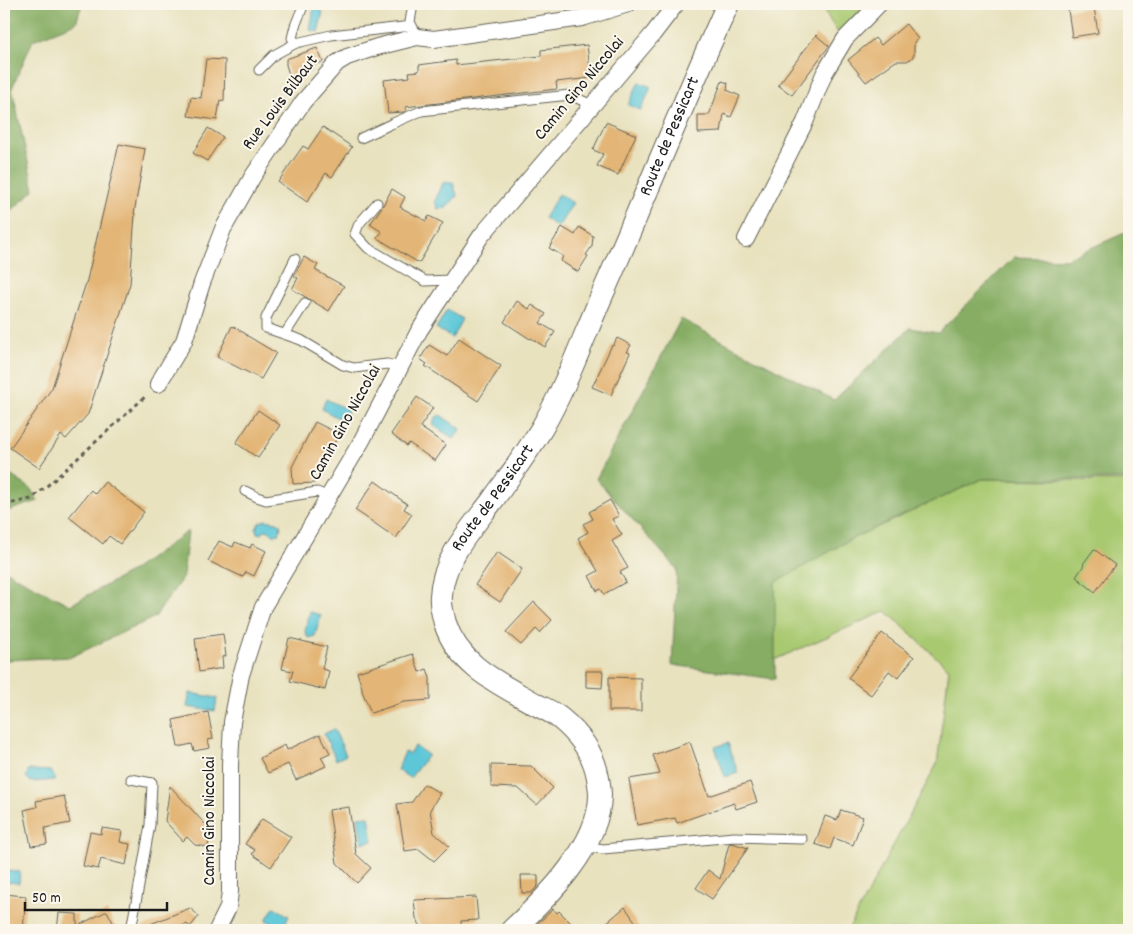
<svg xmlns="http://www.w3.org/2000/svg" width="1133" height="934" font-family="Dekko,sans-serif">
<rect width="100%" height="100%" fill="#fbf7ec"/>
<filter id="ink" filterUnits="userSpaceOnUse"><feTurbulence type="fractalNoise" baseFrequency=".02" numOctaves="2"/><feDisplacementMap in="SourceGraphic" scale="10" xChannelSelector="R" yChannelSelector="G"/><feConvolveMatrix kernelMatrix="1 2 1 2 8 2 1 2 1" color-interpolation-filters="sRGB"/></filter>
<filter id="wash" filterUnits="userSpaceOnUse"><feTurbulence type="fractalNoise" baseFrequency=".0096" numOctaves="4" result="noise"/><feDisplacementMap in="SourceGraphic" scale="20" xChannelSelector="R" yChannelSelector="G"/><feGaussianBlur stdDeviation="1.12" result="paint"/><feColorMatrix in="noise" values="0 0 0 0 0 0 0 0 0 0 0 0 0 0 0 0 0 1.4 0 .05"/><feComposite in="paint" operator="in"/></filter>
<g filter="url(#wash)">
<rect width="100%" height="100%" fill="#e8e2bf"/>
<g fill="#a9c971" stroke="#627246">
<path d="M820,4H869L837,32Z"/>
<path d="M982,479L1129,481V930H848L937,764L949,669L886,611L774,660V583L851,539Z"/>
</g>
<g fill="#86ad63" stroke="#516440">
<path d="M4,4H82L76,23L33,40L12,88L34,190L9,213L4,234Z"/>
<path d="M1129,231V479H982L851,539L775,583V679L672,665L677,569L596,479L681,319L834,400L910,328L938,333L1014,257L1066,259Z"/>
<path d="M4,471L30,488L38,501L4,512Z"/>
<path d="M188,531L183,577L155,617L71,657L4,660V569L16,577L70,605L132,571Z"/>
</g>
<g fill="#5dc7d8" stroke="#3c727a">
<path d="M314,7L323,12L318,32L310,30Z"/>
<path d="M639,82L651,87L641,110L628,105Z"/>
<path d="M453,182L457,196L446,208L438,209L435,201L443,183Z"/>
<path d="M559,194L573,203L558,227L544,218Z"/>
<path d="M447,310L462,319L452,338L436,328Z"/>
<path d="M326,399L348,410L345,422L322,409Z"/>
<path d="M440,415L461,429L454,439L433,425L435,418Z"/>
<path d="M265,520L277,522L281,525L280,531L279,534C271,536 271,530 265,530L262,534L257,533L256,529L259,523Z"/>
<path d="M310,612L321,615L315,636L308,638L305,631Z"/>
<path d="M190,693L217,698L215,711L187,707Z"/>
<path d="M334,729L346,755L336,760L324,734Z"/>
<path d="M728,743L738,773L725,777L715,747Z"/>
<path d="M415,746L428,755L410,778L397,770L405,752L409,754Z"/>
<path d="M29,770L50,771L54,776L55,780L31,782L26,777Z"/>
<path d="M369,816L373,841L362,843L358,817Z"/>
<path d="M6,871L20,872L19,883L7,882L4,884V872Z"/>
<path d="M274,907L289,916L281,930H271L274,924L266,920Z"/>
</g>
<g id="blocks">
<g fill="#e3b576">
<path d="M1094,7L1098,33L1072,37L1068,10Z"/>
<path d="M906,24L918,39L914,42V55L912,58L907,61H896L866,82L848,60L875,38L881,45Z"/>
<path d="M816,35L829,46L792,95L778,85Z"/>
<path d="M587,45L591,78L556,82L557,89L405,107L406,111L404,112L388,113L384,80L410,77L409,72L419,71V65L456,60V65L541,56V50Z"/>
<path d="M317,48L323,62L311,66L312,69L290,77L286,65V59Z"/>
<path d="M206,59L225,60L224,101L220,100L217,120L188,116L191,97L201,98Z"/>
<path d="M722,81L728,83L727,90L740,96L731,117L724,114L721,132L698,133V115H709Z"/>
<path d="M606,122L636,135L618,175L597,166L603,154L593,150Z"/>
<path d="M323,127L352,147L332,177L326,173L307,202L278,182L303,146L308,149Z"/>
<path d="M208,128L223,137L207,161L193,153Z"/>
<path d="M119,144L145,149L134,214H135L130,284L88,414L66,439L61,435L39,468L10,448L52,388L87,280Z"/>
<path d="M392,189L405,197L400,207L426,221L429,216L443,223L419,263L377,238L382,232L370,224L382,207Z"/>
<path d="M562,227L575,235L579,227L593,236L592,246L586,255L588,256L578,272L561,261L563,256L549,248Z"/>
<path d="M304,257L318,265L315,270L344,286L329,311L292,289L298,278L294,276Z"/>
<path d="M517,301L529,309L532,305L546,314L540,323L555,332L545,347L531,338L530,339L504,322Z"/>
<path d="M232,326L246,334V335L276,353L261,379L217,357Z"/>
<path d="M459,338L501,366L478,401L425,366L427,364L420,359L429,345L447,356Z"/>
<path d="M617,338L631,345L627,352L630,353L611,395L592,387L612,345L613,346Z"/>
<path d="M417,397L433,408L420,427L446,445L435,461L409,443L407,446L391,434Z"/>
<path d="M258,410L280,425L258,458L236,443Z"/>
<path d="M315,422L339,434L314,483L293,484L292,467Z"/>
<path d="M375,481L407,504L404,509L412,514L396,538L355,510Z"/>
<path d="M105,482L144,512L120,544L109,536L103,544L69,517L91,490L95,494Z"/>
<path d="M610,500L619,516L612,519L622,535L612,541L628,568L620,572L626,582L604,594L601,589L597,591L589,576L598,571L578,538L588,532L583,524L593,519L589,512Z"/>
<path d="M219,541L233,547L235,542L250,548L252,544L266,551L254,576L246,572L243,577L208,561Z"/>
<path d="M1094,549L1115,565L1095,592L1076,577L1084,565L1083,564Z"/>
<path d="M497,552L522,569L500,602L475,585Z"/>
<path d="M534,602L552,620L540,633L536,629L521,645L506,632Z"/>
<path d="M882,633L914,657L898,678L889,671L871,695L848,678Z"/>
<path d="M223,634L226,656L222,657L223,668L199,672L195,638Z"/>
<path d="M289,638L327,647L322,669L329,671L325,690L290,681L293,671L282,669Z"/>
<path d="M413,654L419,672L427,669L430,678V700L404,702L371,713L362,691V688L357,672Z"/>
<path d="M586,671H603L602,688L586,687Z"/>
<path d="M609,677L641,678V711H609Z"/>
<path d="M208,712L213,739L208,740L210,748L194,751L192,744L178,747L173,720Z"/>
<path d="M320,734L330,753L321,757L326,766L296,780L288,764L268,773L260,758L285,745L287,750Z"/>
<path d="M690,742L709,796L750,782L757,802L736,809L734,803L677,823L675,818L637,825L629,779L660,774L653,755Z"/>
<path d="M491,765L531,766L553,788L537,805L518,788L491,787Z"/>
<path d="M424,784L440,793L430,810L434,833L449,846L434,861L419,849L405,851L397,804L412,802Z"/>
<path d="M170,786L205,824L211,825L208,847L195,845L187,837L183,841L165,821Z"/>
<path d="M64,796L70,823L45,828L47,844L31,846L24,810L37,807L36,801Z"/>
<path d="M349,807L356,854L371,868L357,883L337,863L329,810Z"/>
<path d="M841,810L863,817L853,845L834,838L830,849L815,844L825,816L837,820Z"/>
<path d="M262,819L291,837L271,867L252,854L255,850L245,844Z"/>
<path d="M102,828L122,831L120,842L130,844L126,865L101,859L98,869L83,866L90,832L101,834Z"/>
<path d="M732,843L748,848L712,899L696,888L708,870L720,879L729,844Z"/>
<path d="M521,875H538V886L531,893H522Z"/>
<path d="M4,894L26,896L23,930H4Z"/>
<path d="M476,897L478,920L461,921V926L441,928V930H423L416,918L414,900Z"/>
<path d="M625,907L641,930H598Z"/>
<path d="M190,908L199,916L190,927L187,924L172,930H137L138,929Z"/>
<path d="M553,909L557,913L559,911L578,930H531Z"/>
<path d="M107,911L117,930H57L59,913L77,914V926Z"/>
</g>
</g>
</g>
<g filter="url(#ink)">
<use href="#blocks" fill-opacity="0" stroke="#636155" stroke-width="1"/>
<g fill="none" stroke-linecap="round" stroke-linejoin="round">
<g stroke="#636155" stroke-width="11">
<g id="lane">
<path d="M304,4L295,26L292,38L296,43L331,35L412,26"/>
<path d="M413,4L410,22L414,30"/>
<path d="M259,70L274,55L296,43"/>
<path d="M361,138L391,124L421,111L570,95L592,105"/>
<path d="M377,203L359,224L355,234L368,248L425,281L452,280"/>
<path d="M295,259L266,318V328L301,340L343,365L354,368L387,364L400,367"/>
<path d="M285,334L305,303"/>
<path d="M245,491L257,497L266,500L317,492L329,497"/>
<path d="M584,846L603,849L734,837L802,839"/>
<path d="M131,930L150,825L152,783L131,779"/>
</g>
</g>
<g stroke="#636155" stroke-width="18">
<g id="street">
<path d="M746,239L805,122L824,74L845,39L879,4"/>
<path d="M158,384L184,341L202,283L223,229L253,176L303,102L337,63L347,57L377,47L417,37L434,39L582,18L628,4"/>
<path d="M217,930L228,908L230,892V765L232,722L241,675L263,607L361,442L419,331L481,236L653,34L676,4"/>
</g>
</g>
<g stroke="#636155" stroke-width="24">
<g id="secondary">
<path id="s1" d="M512,930C547,898 600,845 600,795C600,789 599,784 598,778C594,754 579,734 561,719C554,713 545,709 537,705C501,684 459,667 445,623C443,615 440,605 441,596C442,560 471,529 492,501C509,477 527,453 542,428C565,388 581,344 599,302C643,203 683,102 728,4"/>
</g>
</g>
<path stroke="#636155" stroke-width="3" stroke-dasharray="4 4" stroke-linecap="butt" d="M4,505L31,499L54,480L147,395"/>
<use href="#lane" stroke="#fff" stroke-width="9"/>
<use href="#street" stroke="#fff" stroke-width="16"/>
<use href="#secondary" stroke="#fff" stroke-width="22"/>
</g>
</g>
<g text-anchor="middle" dominant-baseline="central" stroke-width="4" stroke-linejoin="round" paint-order="stroke">
<g font-size="18" fill="#1c1c1c" stroke="#fbf7ec">
<text transform="translate(580 89) rotate(-50)">Camin Gino Niccolai</text>
<text transform="translate(281 103) rotate(-53)">Rue Louis Bilbaut</text>
<text stroke="none"><textPath href="#s1" startOffset="952">Route de Pessicart</textPath></text>
<text transform="translate(346 423) rotate(-61)">Camin Gino Niccolai</text>
<text stroke="none"><textPath href="#s1" startOffset="548">Route de Pessicart</textPath></text>
<text transform="translate(210 821) rotate(-90)">Camin Gino Niccolai</text>
</g>
</g>
<rect width="1133" height="934" fill="none" stroke="#fbf7ec" stroke-width="20"/>
<path d="M25 902v8h142v-8" fill="none" stroke="#1c1c1c" stroke-width="2.5"/>
<text x="32" y="902" font-size="15" fill="#1c1c1c" stroke="#fbf7ec" stroke-width="4" paint-order="stroke">50 m</text>
</svg>
